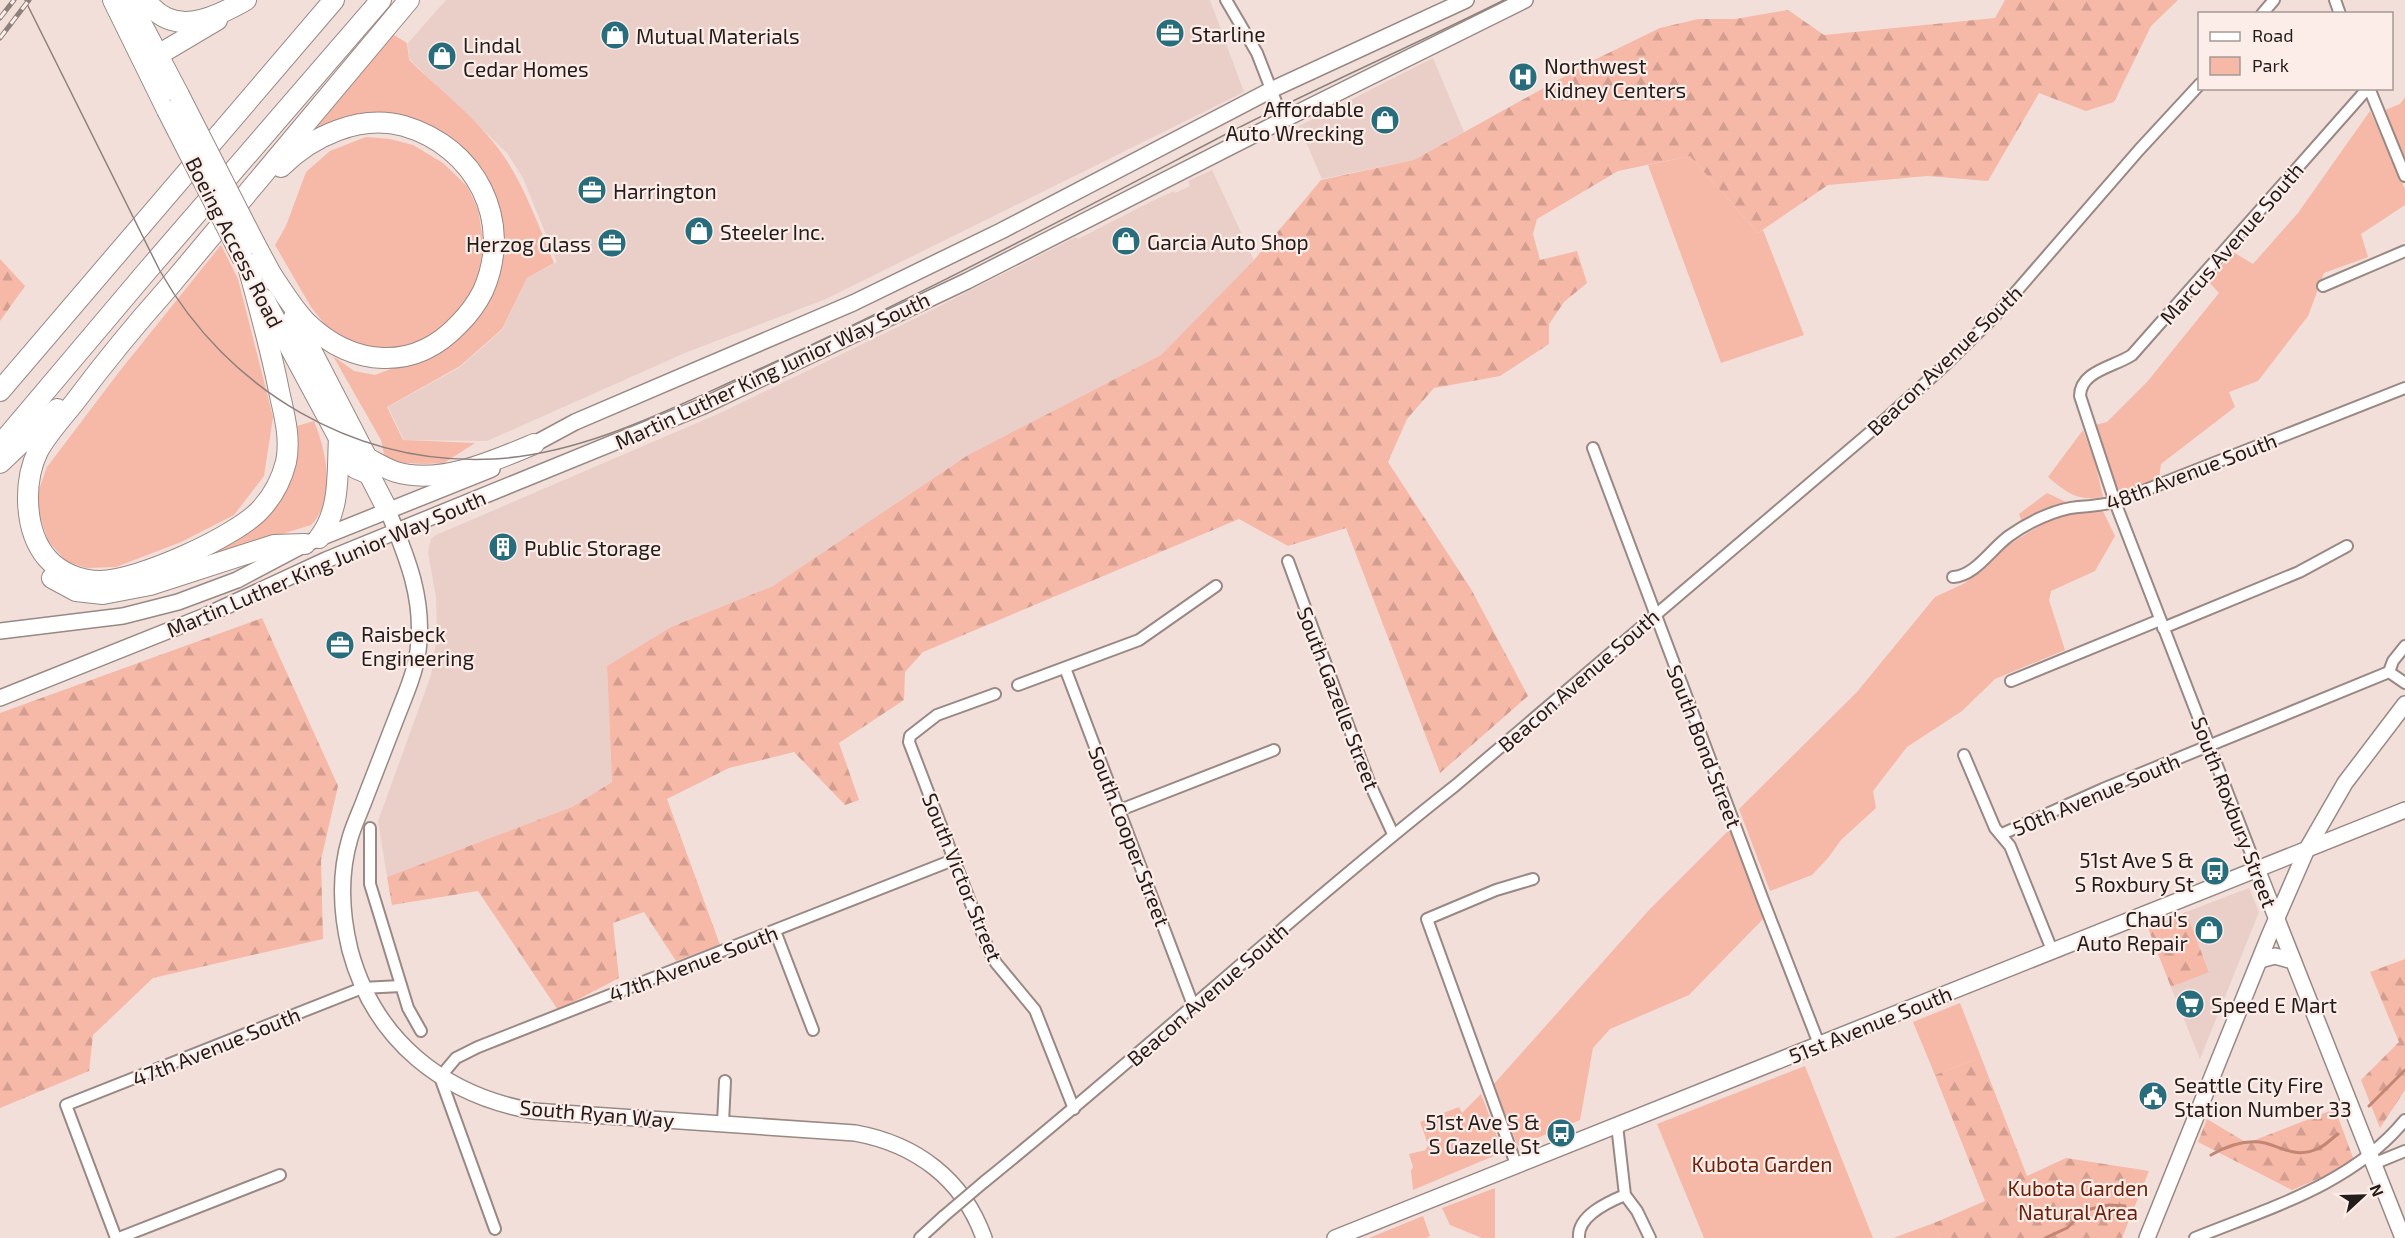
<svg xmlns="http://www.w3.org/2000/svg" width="2405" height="1238" font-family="'Exo 2',sans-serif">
<defs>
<pattern id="forest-firs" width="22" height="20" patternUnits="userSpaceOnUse" patternTransform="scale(1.5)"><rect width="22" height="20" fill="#f6b8a7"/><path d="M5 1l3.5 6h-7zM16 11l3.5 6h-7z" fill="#d39e8f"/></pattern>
</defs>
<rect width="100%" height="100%" fill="#f2dfda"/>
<g fill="#eacfc8">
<path d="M446,0H1210L1244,92L826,299L685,353L487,441L404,440L388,407L460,367L502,330L527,278L557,262L523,178L507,153L409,59L408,43Z"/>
<path d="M1433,58L1464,132L1414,160L1322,179L1299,126Z"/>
<path d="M1212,170L1254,260L1161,355L968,455L773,586L671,627L607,666L612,782L572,807L387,877L378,821L431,675L437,636L436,597L428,552L431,539L436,535L718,414L918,317L1076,237L1078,239L1148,203L1174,191L1175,193L1190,186L1188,181Z"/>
<path d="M2249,888L2259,912L2200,1059L2171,987L2209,971L2186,912Z"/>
</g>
<g fill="#f6b8a7">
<path d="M391,33L407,43L409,60C440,90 478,119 503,155C525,187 539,227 554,263L527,278L502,329L460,366L387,407L403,440L475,443L444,463L424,464L391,462L384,454L381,440L333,356L354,371L375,375L430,354L472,320L493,200L425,129L313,134L312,131Z"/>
<path d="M2405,97V163L2383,111L2400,104Z"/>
<path d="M2370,111L2405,189V205L2361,234L2368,257L2324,273L2308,316L2258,381L2229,392L2235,407L2161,464L2159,479L2126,492L2115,488L2095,425L2107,422L2147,382L2219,293L2209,282L2233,252L2253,264L2298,213Z"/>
<path d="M366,137L390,139L413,145L443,163L467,186L478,209L484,246L479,271L469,298L457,315L432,337L395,352L349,343L330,331L311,307L275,245L286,226L306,172L330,151Z"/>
<path d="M1690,156L1758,233L1763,230L1804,335L1721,363L1648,165Z"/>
<path d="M221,245L238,279L273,417L264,476L234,515L181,542L116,567L87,568L67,562L48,541L35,501L47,467L119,372Z"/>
<path d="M314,421C326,450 337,499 311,525L208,557L206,554C258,531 308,489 297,426Z"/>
<path d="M2083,430L2095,462L2103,497C2076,501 2069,494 2048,477Z"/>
<path d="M2047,493L2066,502L2022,522L2019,514Z"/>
<path d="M2102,509L2115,536L2095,571L2051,591L2049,600L2065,650L1995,679L1962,711L1907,747L1873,791L1876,808L1841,840L1828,858L1812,875L1770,891L1739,809L1857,692L1935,597L1965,583L2005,547L2049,520L2075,512Z"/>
<path d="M1730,829L1763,919L1689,995L1610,1029L1593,1048L1580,1120L1518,1146L1493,1085L1649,910Z"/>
<path d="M1960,1003L1981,1057L1935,1075L1913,1022Z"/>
<path d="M1805,1066L1873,1238H1704L1657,1124Z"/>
<path d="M1481,1094L1503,1152L1413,1190L1411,1171L1413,1167L1409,1154L1426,1150L1428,1144L1420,1122L1459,1107L1462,1113Z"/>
<path d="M1495,1188V1238H1482L1450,1225L1442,1208Z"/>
<path d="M1423,1216L1430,1236L1426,1238H1369Z"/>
<path d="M1934,1223L1940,1238H1893Z"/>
</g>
<g fill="url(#forest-firs)">
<path d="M2005,0H2178L2151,26L2114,102L2086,111L2039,93L1988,181L1927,176L1828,185L1758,233L1690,156L1618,171L1537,219L1533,234L1540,260L1577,251L1587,283L1564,302L1549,324V344L1500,376L1434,388L1407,419L1388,462L1471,589L1528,696L1440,773L1346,528L1288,546L1239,519L923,652L905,672L904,700L839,743L859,800L845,805L794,752L729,768L667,799L720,945L676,961L644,912L613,923L619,978L558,1010L478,891L392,905L387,877L572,807L612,782L607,666L671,627L773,586L968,455L1161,355L1254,260L1321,180L1414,160L1594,60L1660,28L1698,19H1735L1788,10L1824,35L1995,18Z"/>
<path d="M0,259L25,286L0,321Z"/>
<path d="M262,618L338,786L321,860L323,939L153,978L93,1035L89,1071L0,1108V713Z"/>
<path d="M2186,912L2209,972L2171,987L2148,928Z"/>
<path d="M2405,959V1090L2380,1128L2361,1080L2399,1042L2370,972Z"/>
<path d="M1981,1057L2027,1176L2066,1158L2149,1171L2122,1238H1940L1934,1223L1985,1201L1935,1075Z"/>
<path d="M2335,1109L2355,1163L2292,1190L2198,1142L2207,1119L2247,1143Z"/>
</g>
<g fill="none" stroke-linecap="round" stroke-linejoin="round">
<g stroke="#c38574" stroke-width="3">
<path d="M2369,1106L2405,1070"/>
<path d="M2211,1155C2227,1146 2246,1139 2265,1143C2284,1148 2297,1159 2319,1148C2326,1145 2332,1138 2338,1134"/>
<path d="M2045,1238L2067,1228L2086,1210L2109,1205L2125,1206"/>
</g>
<g stroke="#998883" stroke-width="14">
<g id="street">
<path d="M1226,0L1257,53L1283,120"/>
<path d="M2335,0L2340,14"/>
<path d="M2262,14L2274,0"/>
<path d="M2369,88L2405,176"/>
<path d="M2323,286L2405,251"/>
<path d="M1593,448L1763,900L1819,1044"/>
<path d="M1288,561L1369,782L1393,834"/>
<path d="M1953,577C1975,576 1991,549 2009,536C2027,523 2055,509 2078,507C2091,506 2102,505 2115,502L2405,388"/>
<path d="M2163,628L2299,572L2347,546"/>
<path d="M1065,668L1193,1005"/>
<path d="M2389,672L2393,661L2405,646"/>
<path d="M2011,681L2160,620"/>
<path d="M1018,685L1139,640L1216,586"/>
<path d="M995,694L937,715L910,736L909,742L989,951L996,963L1035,1010L1074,1109"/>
<path d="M1964,755L1995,828L2010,846L2052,950"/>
<path d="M1120,810L1274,750"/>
<path d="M370,828V884L408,1008L421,1031"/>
<path d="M2002,834L2103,789L2389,672L2405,683"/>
<path d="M2257,869L2115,502L2080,396C2080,371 2114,367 2132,355L2368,88"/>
<path d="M775,931L813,1030"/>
<path d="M723,1123L725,1081"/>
<path d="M1617,1125L1625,1195L1637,1211L1650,1238"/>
<path d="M1516,1164L1427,919L1496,890L1533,879"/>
<path d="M2373,1164L2405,1151"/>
<path d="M984,1182C1144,1053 1295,912 1456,785L1889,416L1945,365L1995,316L2139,150L2200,84"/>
<path d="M495,1229L440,1077L456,1058L478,1047L953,860"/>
<path d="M116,1238L66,1105L362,988L401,986"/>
<path d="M119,1238L280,1175"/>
<path d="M920,1238L944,1216"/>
<path d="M1579,1238C1577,1216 1608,1202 1625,1195"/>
<path d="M2195,1238C2269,1208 2353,1184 2405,1120"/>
</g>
</g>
<g stroke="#998883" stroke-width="18">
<g id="secondary">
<path d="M525,449L575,422L853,303L1001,231L1271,90L1466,0"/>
<path d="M388,511C407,557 425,600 418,651C415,672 407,691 399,711C388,739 377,768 366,796C361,810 354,824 350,838C339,875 341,913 350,950C374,1040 443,1095 533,1111L855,1133C916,1144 963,1179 984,1238"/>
<path d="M0,631L123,616L178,602L237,580L305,544L492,469"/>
<path d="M0,698L205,616L326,560L701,407L967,281L1283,120L1525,0"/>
<path d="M2257,869L2403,1238"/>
<path d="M2260,960L2275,956L2293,961"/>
<path d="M1335,1238L2405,810"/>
<path d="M2147,1238L2269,936L2307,849L2345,783L2405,704"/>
</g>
</g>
<g stroke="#998883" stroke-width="22">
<g id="highway">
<path d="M113,0L167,110"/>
<path d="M129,0L179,95"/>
<path d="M146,0C172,38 213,19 246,0"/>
<path d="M151,77L158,55L217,20"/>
<path d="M255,244L276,283"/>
<path d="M249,270C260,310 271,350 279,391C284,414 291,438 286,462C282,478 273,496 261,509C237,536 138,581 100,581C81,581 60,573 47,558C24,531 23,482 38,451C47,434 62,418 74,403C104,363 135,325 168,288C249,192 329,96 409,0"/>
<path d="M269,271C281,288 292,308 307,323C353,367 414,372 459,324C468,315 477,303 483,291C514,221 476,147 404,126C360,114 312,136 281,167"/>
<path d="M264,299L355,468L369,474"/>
<path d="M294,317L367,458L369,474L388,511"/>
<path d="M0,391L334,0"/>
<path d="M0,445L147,271L381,0"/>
<path d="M367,458C377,463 386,469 396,472C440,485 494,461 534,444"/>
<path d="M0,463L57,409"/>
<path d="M319,538C341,510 337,472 339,438"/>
<path d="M52,578L76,591L103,594L150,585L274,545L305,544"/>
</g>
</g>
<use href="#street" stroke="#fff" stroke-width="10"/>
<use href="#secondary" stroke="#fff" stroke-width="15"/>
<use href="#highway" stroke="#fff" stroke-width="20"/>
<path stroke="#8e817d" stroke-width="1.5" d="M25,0L160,271C228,391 355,466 494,459C582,454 666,411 746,375C903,304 1056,223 1209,143C1306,92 1406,49 1504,0"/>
<g stroke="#8e817d" stroke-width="5">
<g id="rail">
<path d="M0,18L14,0"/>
<path d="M0,38L29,0"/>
</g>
</g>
<use href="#rail" stroke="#fdede9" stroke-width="3" stroke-dasharray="9" stroke-linecap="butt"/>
<g stroke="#998883" stroke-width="14" stroke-linecap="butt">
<path id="street-bridge" d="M944,1216L984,1182"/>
</g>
<g stroke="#998883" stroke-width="22" stroke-linecap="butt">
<g id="highway-bridge">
<path d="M179,95L255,244"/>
<path d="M167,110L243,259"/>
</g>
</g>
<use href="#street-bridge" stroke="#fff" stroke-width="10"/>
<use href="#highway-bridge" stroke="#fff" stroke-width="20"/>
</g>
<defs>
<g id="office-disc" transform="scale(1.5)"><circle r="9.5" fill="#286d7c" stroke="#fdede9"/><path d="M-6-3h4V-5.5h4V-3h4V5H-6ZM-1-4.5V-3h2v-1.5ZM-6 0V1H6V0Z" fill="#fff"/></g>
<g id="shop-disc" transform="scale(1.5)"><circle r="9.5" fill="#286d7c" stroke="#fdede9"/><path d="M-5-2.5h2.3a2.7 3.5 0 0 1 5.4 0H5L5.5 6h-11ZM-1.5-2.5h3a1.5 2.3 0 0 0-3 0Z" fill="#fff"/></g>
<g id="hospital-disc" transform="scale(1.5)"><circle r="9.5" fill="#286d7c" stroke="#fdede9"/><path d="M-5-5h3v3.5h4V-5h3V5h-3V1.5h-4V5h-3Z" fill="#fff"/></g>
<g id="building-disc" transform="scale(1.5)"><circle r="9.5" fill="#286d7c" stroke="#fdede9"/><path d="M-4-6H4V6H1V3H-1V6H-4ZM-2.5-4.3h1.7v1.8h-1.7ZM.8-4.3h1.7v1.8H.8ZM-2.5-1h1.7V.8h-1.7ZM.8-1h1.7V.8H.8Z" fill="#fff"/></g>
<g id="bus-disc" transform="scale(1.5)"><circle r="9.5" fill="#286d7c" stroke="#fdede9"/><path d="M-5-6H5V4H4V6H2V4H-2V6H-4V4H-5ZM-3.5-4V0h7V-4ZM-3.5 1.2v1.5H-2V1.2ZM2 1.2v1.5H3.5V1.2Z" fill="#fff"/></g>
<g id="supermarket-disc" transform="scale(1.5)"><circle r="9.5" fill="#286d7c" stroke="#fdede9"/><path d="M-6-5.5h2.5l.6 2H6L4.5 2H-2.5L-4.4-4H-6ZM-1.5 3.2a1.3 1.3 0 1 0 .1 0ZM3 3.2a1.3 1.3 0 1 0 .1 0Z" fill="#fff"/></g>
<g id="civic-disc" transform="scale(1.5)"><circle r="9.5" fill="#286d7c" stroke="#fdede9"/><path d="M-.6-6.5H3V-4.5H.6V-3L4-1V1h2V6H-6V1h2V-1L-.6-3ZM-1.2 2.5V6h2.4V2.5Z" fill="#fff"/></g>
</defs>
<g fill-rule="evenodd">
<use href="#office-disc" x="1170" y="33"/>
<use href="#shop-disc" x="615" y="35"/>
<use href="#shop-disc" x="442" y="56"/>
<use href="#hospital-disc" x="1523" y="77"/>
<use href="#shop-disc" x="1385" y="120"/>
<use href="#office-disc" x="592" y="190"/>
<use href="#shop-disc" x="699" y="231"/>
<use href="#shop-disc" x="1126" y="241"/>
<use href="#office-disc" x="612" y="243"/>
<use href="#building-disc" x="503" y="547"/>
<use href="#office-disc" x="340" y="645"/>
<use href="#bus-disc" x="2215" y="871"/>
<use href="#shop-disc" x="2209" y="930"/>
<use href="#supermarket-disc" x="2190" y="1004"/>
<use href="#civic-disc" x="2153" y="1096"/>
<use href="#bus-disc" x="1561" y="1133"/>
</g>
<g text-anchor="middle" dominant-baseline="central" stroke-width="4.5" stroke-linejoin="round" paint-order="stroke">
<g font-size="21" fill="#221c1a" stroke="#fdede9" text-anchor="start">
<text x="1191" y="33">Starline</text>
<text x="636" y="35">Mutual Materials</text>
<text x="463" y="44">Lindal<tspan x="463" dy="24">Cedar Homes</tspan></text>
<text x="1544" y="65">Northwest<tspan x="1544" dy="24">Kidney Centers</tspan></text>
<text x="1364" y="108" text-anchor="end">Affordable<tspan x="1364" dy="24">Auto Wrecking</tspan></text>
<text x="613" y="190">Harrington</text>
<text x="720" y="231">Steeler Inc.</text>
<text x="1147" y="241">Garcia Auto Shop</text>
<text x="591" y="243" text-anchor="end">Herzog Glass</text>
<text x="524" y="547">Public Storage</text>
<text x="361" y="633">Raisbeck<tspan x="361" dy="24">Engineering</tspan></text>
<text x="2194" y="859" text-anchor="end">51st Ave S &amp;<tspan x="2194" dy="24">S Roxbury St</tspan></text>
<text x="2188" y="918" text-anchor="end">Chau's<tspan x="2188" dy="24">Auto Repair</tspan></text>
<text x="2211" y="1004">Speed E Mart</text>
<text x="2174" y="1084">Seattle City Fire<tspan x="2174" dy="24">Station Number 33</tspan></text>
<text x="1540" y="1121" text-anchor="end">51st Ave S &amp;<tspan x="1540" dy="24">S Gazelle St</tspan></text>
</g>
<g font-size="21" fill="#221c1a" stroke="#fdede9">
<text transform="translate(235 242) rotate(63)">Boeing Access Road</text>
<text transform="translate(2231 243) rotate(-49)">Marcus Avenue South</text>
<text transform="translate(1944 360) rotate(-44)">Beacon Avenue South</text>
<text transform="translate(772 370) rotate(-25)">Martin Luther King Junior Way South</text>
<text transform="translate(2191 471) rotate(-21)">48th Avenue South</text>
<text transform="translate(326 563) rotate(-23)">Martin Luther King Junior Way South</text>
<text transform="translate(1578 680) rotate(-41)">Beacon Avenue South</text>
<text transform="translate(1339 698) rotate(69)">South Gazelle Street</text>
<text transform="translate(1705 746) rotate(69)">South Bond Street</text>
<text transform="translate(2096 794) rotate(-23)">50th Avenue South</text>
<text transform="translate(2235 812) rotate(69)">South Roxbury Street</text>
<text transform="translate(1130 836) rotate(69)">South Cooper Street</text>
<text transform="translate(963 877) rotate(68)">South Victor Street</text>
<text transform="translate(693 963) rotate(-21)">47th Avenue South</text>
<text transform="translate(1207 994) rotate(-41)">Beacon Avenue South</text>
<text transform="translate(1870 1024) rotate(-22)">51st Avenue South</text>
<text transform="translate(216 1046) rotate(-22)">47th Avenue South</text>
<text transform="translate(597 1113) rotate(5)">South Ryan Way</text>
</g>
<g font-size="21" fill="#6c210b" stroke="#fdede9">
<text x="1762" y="1163">Kubota Garden</text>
<text x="2078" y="1187">Kubota Garden<tspan x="2078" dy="24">Natural Area</tspan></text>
</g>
</g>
<rect x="2198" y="12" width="195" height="78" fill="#fdede9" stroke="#a59996" stroke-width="1.5"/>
<rect x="2210" y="32" width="30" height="9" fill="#ffffff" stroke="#a59996" stroke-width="1.5"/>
<text x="2252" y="42" font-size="18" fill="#221c1a">Road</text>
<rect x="2210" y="57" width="30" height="18" fill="#f6b8a7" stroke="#a59996" stroke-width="1.5"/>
<text x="2252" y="72" font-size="18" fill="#221c1a">Park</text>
<g transform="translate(2363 1196) rotate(68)" stroke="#fdede9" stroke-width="4.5" paint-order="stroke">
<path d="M0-4.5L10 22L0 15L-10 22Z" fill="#221c1a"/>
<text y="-9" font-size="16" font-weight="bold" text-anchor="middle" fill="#221c1a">N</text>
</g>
</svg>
